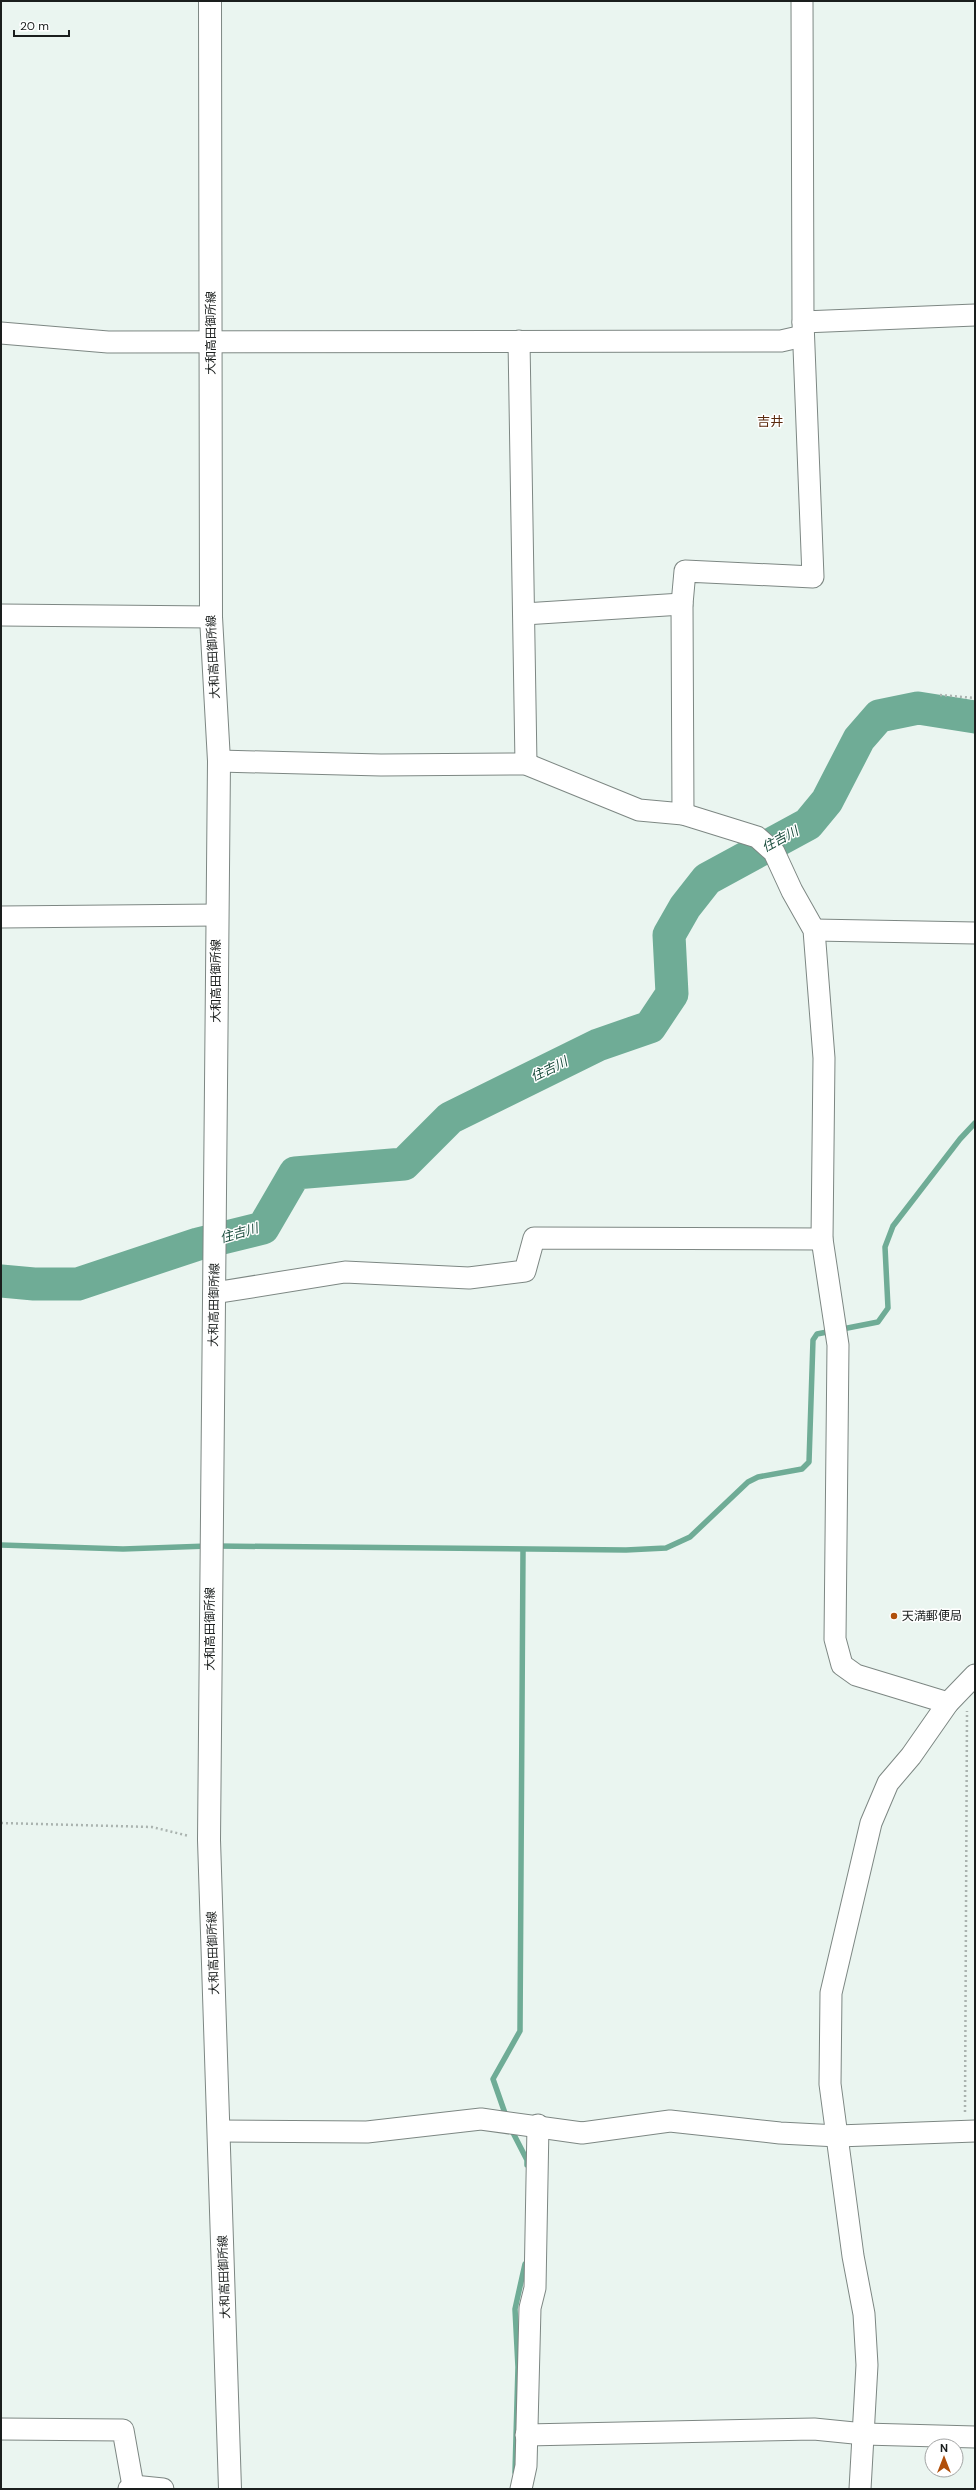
<svg xmlns="http://www.w3.org/2000/svg" width="976" height="2490" font-family="'DM Sans','Noto Sans JP',sans-serif">
<rect width="100%" height="100%" fill="#eaf5f0"/>
<g fill="none" stroke-linecap="round" stroke-linejoin="round">
<g stroke="#6fac96" stroke-width="5.5">
<path d="M1,1545L123,1549L208,1546"/>
<path d="M216,1546L626,1550L666,1548L690,1537L748,1482L758,1477L802,1469L809,1462L813,1340L817,1334L878,1322L888,1308L885,1247L893,1226L960,1139L975,1123"/>
<path d="M507,2119L493,2079L520,2031L523,1550"/>
<path d="M510,2127L527,2160V2165"/>
<path d="M515,2472L518,2367L515,2309L525,2264"/>
</g>
<path stroke="#6fac96" stroke-width="33" d="M1,1281L34,1284H78L198,1244L263,1228L295,1173L404,1164L450,1118L598,1045L650,1027L672,994L669,935L685,907L707,879L808,824L827,801L859,739L879,716L918,708L975,717"/>
<g stroke="#7d8783" stroke-width="23">
<g id="minor">
<path d="M803,322L975,315"/>
<path d="M1,333L108,342L781,341L803,336"/>
<path d="M519,341L526,764"/>
<path d="M524,614L682,604"/>
<path d="M1,615L211,617"/>
<path d="M219,761L381,765L526,764L639,810L683,814L757,837L774,852L792,891L814,930L824,1058L822,1239L838,1345L835,1639L842,1665L856,1675L948,1703"/>
<path d="M683,814L682,604L685,571L813,577L803,322L802,1"/>
<path d="M1,917L217,915"/>
<path d="M814,930L975,933"/>
<path d="M214,1293L345,1272L469,1278L525,1271L534,1238L822,1239"/>
<path d="M219,2131L367,2132L481,2119L582,2133L670,2121L780,2133L838,2136L975,2131"/>
<path d="M1,2429L123,2430L133,2486"/>
<path d="M526,2435L814,2429L864,2434L975,2437"/>
<path d="M129,2489L133,2486L163,2489"/>
<path d="M521,2489L526,2466L530,2308L535,2288L538,2125"/>
<path d="M860,2489L867,2365L864,2314L853,2256L830,2084L831,1993L871,1823L888,1783L911,1756L948,1703L975,1675"/>
</g>
</g>
<g stroke="#7d8783" stroke-width="24">
<path id="major" d="M210,1L211,617L219,761L209,1840L230,2489"/>
</g>
<g stroke="#aab3af" stroke-width="2.5" stroke-dasharray="2 3" stroke-linecap="butt">
<path d="M940,695L975,698"/>
<path d="M1,1823L152,1827L189,1836"/>
<path d="M965,2112L967,1711"/>
</g>
<use href="#minor" stroke="#fff" stroke-width="21"/>
<use href="#major" stroke="#fff" stroke-width="22"/>
</g>
<circle fill="#b04f0b" stroke="#fff" stroke-width="1.5" cx="894" cy="1616" r="4"/>
<g text-anchor="middle" dominant-baseline="central" stroke-width="3" stroke-linejoin="round" paint-order="stroke">
<g font-size="12" fill="#1a1e1d" stroke="#fff">
<text transform="translate(211 333) rotate(-90)">大和高田御所線</text>
<text transform="translate(213 657) rotate(-93)">大和高田御所線</text>
<text transform="translate(216 981) rotate(-90)">大和高田御所線</text>
<text transform="translate(214 1305) rotate(-89)">大和高田御所線</text>
<text transform="translate(210 1629) rotate(-90)">大和高田御所線</text>
<text transform="translate(213 1953) rotate(-92)">大和高田御所線</text>
<text transform="translate(224 2277) rotate(-92)">大和高田御所線</text>
</g>
<g font-size="12" fill="#1a1e1d" stroke="#fff" text-anchor="start">
<text x="902" y="1616">天満郵便局</text>
</g>
<g font-size="13" fill="#5a2a0e" stroke="#fff">
<text x="770" y="421">吉井</text>
</g>
<g font-size="13" font-style="italic" fill="#194c3c" stroke="#fff">
<text transform="translate(780 839) rotate(-28)">住吉川</text>
<text transform="translate(549 1069) rotate(-26)">住吉川</text>
<text transform="translate(239 1233) rotate(-16)">住吉川</text>
</g>
</g>
<rect width="976" height="2490" fill="none" stroke="#1a1e1d" stroke-width="4"/>
<g transform="translate(944 2458)"><circle r="19" fill="#ffffff" stroke="#a3a5a5"/>
<path d="M0-3L7 15L0 10L-7 15Z" fill="#b04f0b"/>
<text y="-6" font-size="11" font-weight="bold" text-anchor="middle" fill="#1a1e1d">N</text>
</g>
<path d="M14 30v6h55v-6" fill="none" stroke="#1a1e1d" stroke-width="2"/>
<text x="20" y="30" font-size="12" fill="#1a1e1d" stroke="#ffffff" stroke-width="3" paint-order="stroke">20 m</text>
</svg>
